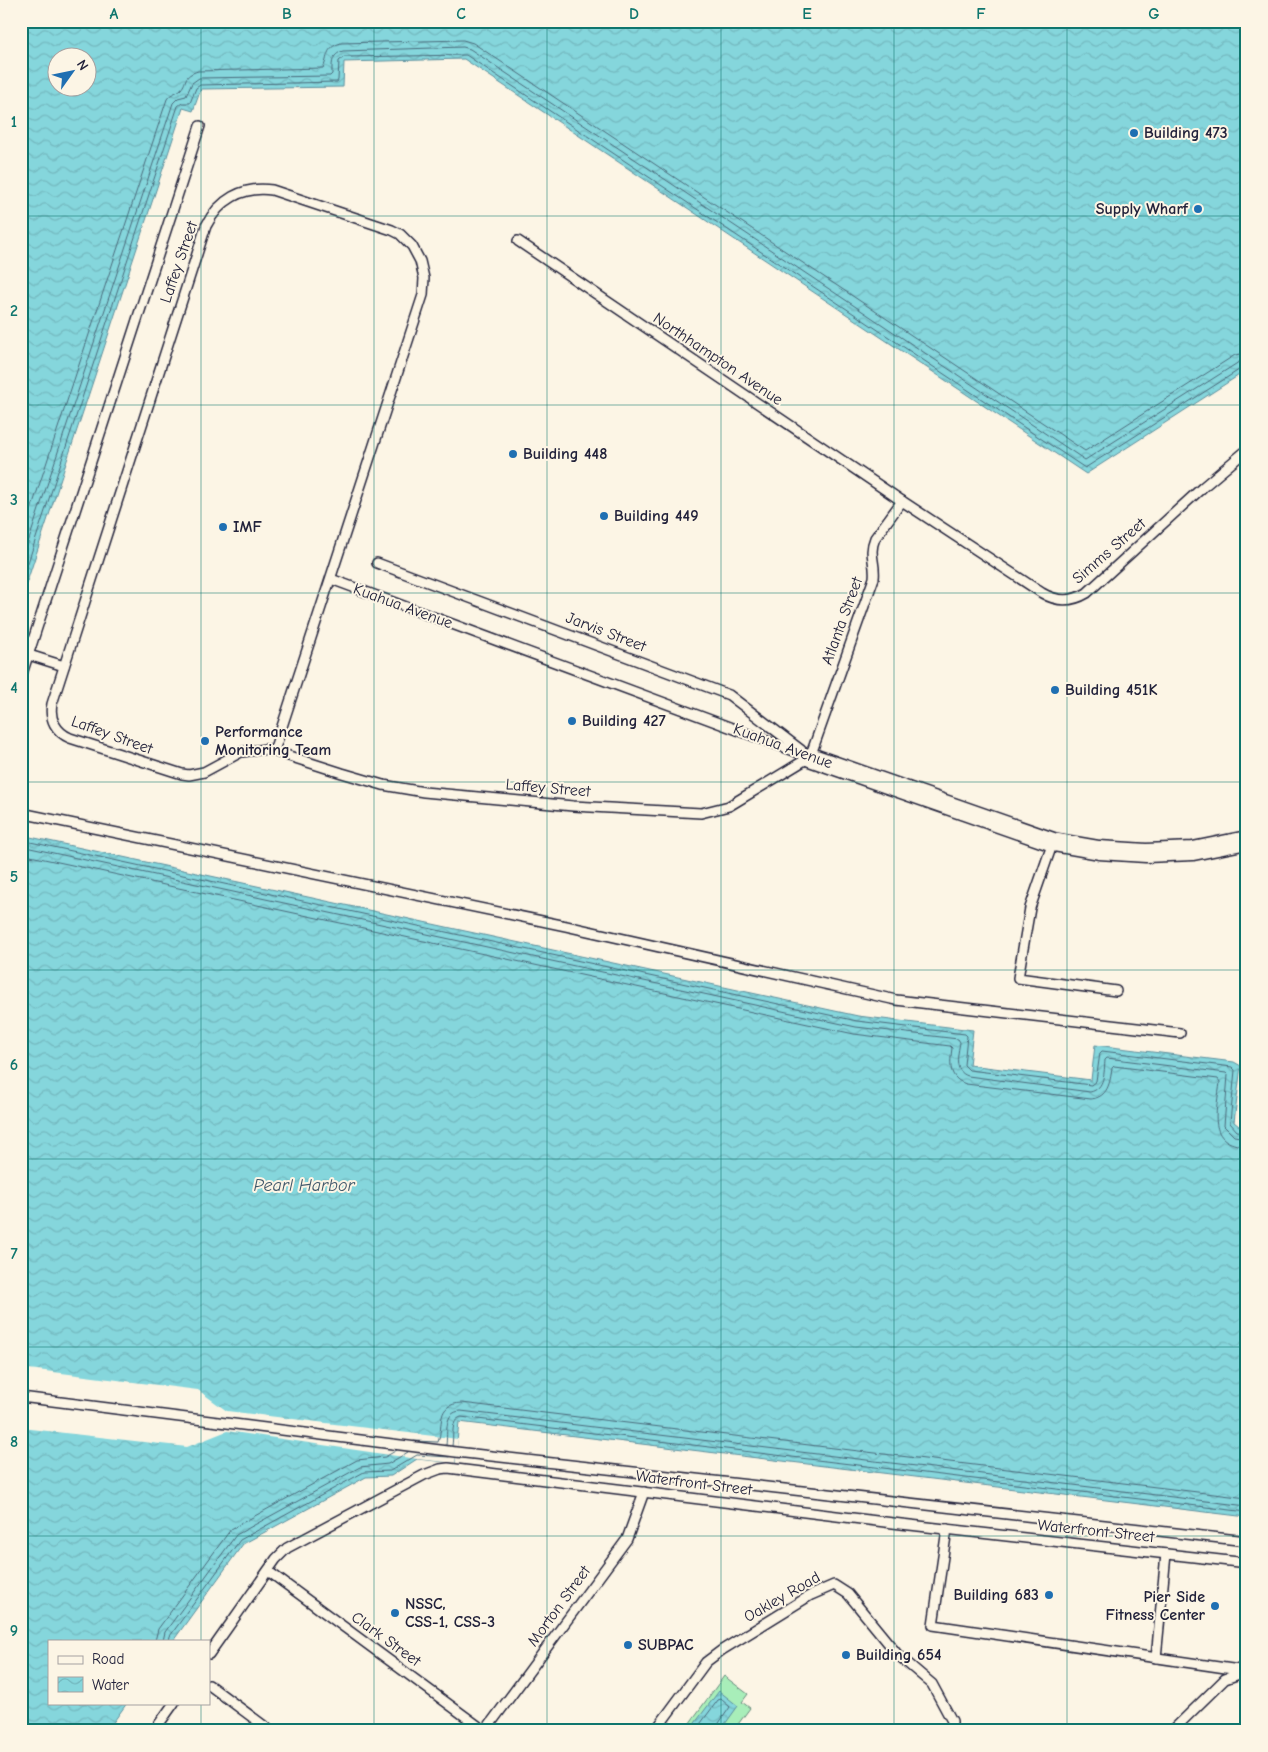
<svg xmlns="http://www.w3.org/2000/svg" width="1268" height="1752" font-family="'Comic Neue',sans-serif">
<defs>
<pattern id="water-waves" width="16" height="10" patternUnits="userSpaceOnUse" patternTransform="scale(1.25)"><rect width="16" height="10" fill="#85d6dc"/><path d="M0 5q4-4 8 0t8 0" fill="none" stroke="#73b7be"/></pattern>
</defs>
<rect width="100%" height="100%" fill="#fcf5e5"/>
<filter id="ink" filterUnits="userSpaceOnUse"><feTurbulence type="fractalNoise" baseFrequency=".02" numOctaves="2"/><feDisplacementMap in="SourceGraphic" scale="10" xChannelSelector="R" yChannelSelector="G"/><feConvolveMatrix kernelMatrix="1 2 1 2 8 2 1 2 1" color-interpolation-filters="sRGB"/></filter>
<g filter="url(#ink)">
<path fill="#a8eeb9" stroke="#65887a" d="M724,1676L748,1694L742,1702L750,1708L733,1731H684Z"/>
<g fill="url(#water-waves)" stroke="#5d8e9c" fill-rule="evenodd">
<path d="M21,21H1247V370L1086,474L464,59L344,62L343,87L201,89L193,111L183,108L21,600ZM58,58H88V88H58Z"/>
<path d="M21,835L858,1016L973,1030L969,1065L1091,1080L1095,1045L1234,1062L1241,1066L1234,1122L1239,1126L1247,1127V1517L459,1422L455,1463L417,1459L391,1476L366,1477L243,1544L173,1641H49V1703H127L107,1731H21Z"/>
<path d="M719,1691L738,1706L720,1731H689Z"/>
</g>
<path fill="#fcf5e5" d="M21,1368L198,1390L227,1411L458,1439L455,1463L417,1459L227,1431L187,1447L21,1428Z"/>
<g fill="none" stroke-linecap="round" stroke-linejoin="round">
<g stroke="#4a6a7b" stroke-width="1">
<path d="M21,540L167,99C171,93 177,93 181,89C188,81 182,76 198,71L323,68C329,57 324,48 341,43L463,40L473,43L1085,451L1235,355L1247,353"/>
<path d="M21,564L173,103L178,98L186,96L192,83L199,78L330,76L332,74C332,63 331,55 343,51L463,47L470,49L1085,460L1239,362L1247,360"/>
<path d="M21,584L178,106L182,103H190L196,88L200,85L337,82L338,80L339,61L344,57L466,55L1085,468L1242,368L1247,367"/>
<path d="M21,840L857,1021L965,1034L967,1036L964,1065L969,1070L1091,1085L1096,1081L1100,1053L1102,1051L1232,1067L1235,1070L1230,1123L1237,1131L1247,1132"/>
<path d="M21,846L856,1027L958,1039L960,1042C958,1055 953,1071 968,1076L1090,1092C1105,1089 1104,1072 1105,1060L1107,1058L1226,1073L1228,1075L1224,1126L1234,1136L1247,1138"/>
<path d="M21,854L854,1034L950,1046L952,1048C950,1064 948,1078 966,1084L1091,1099C1108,1097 1110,1083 1112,1068L1114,1066L1218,1079L1220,1082C1217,1110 1205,1145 1247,1146"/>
<path d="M414,1441L438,1442C444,1425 435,1404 462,1403L1247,1498"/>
<path d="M446,1445C448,1432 443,1412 461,1411L1247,1506"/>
<path d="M452,1446C454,1436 450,1420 461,1417L1247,1512"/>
<path d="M155,1641L158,1629L231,1529L357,1460L385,1457L397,1450"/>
<path d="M163,1641L165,1632L236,1535L360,1467L388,1464L408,1452"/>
<path d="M169,1641L170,1636L240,1540L364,1472L390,1471L417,1455L449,1457"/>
<path d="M695,1731L718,1700L721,1699L730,1707L717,1726L716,1731"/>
</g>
<g stroke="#22223b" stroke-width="12">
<g id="lane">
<path d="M518,241L902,501L1042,593C1057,602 1072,602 1087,593L1203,487L1247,450"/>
<path d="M377,563L729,695L801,750"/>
<path d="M331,579L810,757"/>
<path d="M29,655L64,666"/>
<path d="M21,677L200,126"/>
<path d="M274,751L423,295L424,278L420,261L412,246L400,234L392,230L272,190C242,186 219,200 206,226L52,704C49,719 56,732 70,738L182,774L189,775L204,772L241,752L267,749L342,773L383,785L424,792L573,806L701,813L729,806L810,757"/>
<path d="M810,757L874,578C876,562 868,555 875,538L902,501"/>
<path d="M21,813L566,926L896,1000L1180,1033"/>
<path d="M1053,842L1030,908L1018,978L1116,991"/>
<path d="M21,1397L456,1452L1247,1541"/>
<path d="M947,1529L933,1625L1246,1671"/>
<path d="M268,1571L485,1731"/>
<path d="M209,1654L276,1559L287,1548L424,1475L440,1469L448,1468L901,1524L1247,1563"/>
<path d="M1156,1658L1166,1554"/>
<path d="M209,1685L271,1731"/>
<path d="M154,1731L174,1703"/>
<path d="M485,1731L627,1539L644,1492"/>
<path d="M655,1731L706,1662L722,1650L811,1595L834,1585L848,1594L898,1655L932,1684L952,1721V1731"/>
<path d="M1172,1731L1225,1679L1245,1672"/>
</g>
</g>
<g stroke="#22223b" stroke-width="21">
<path id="street" d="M810,757L1053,842L1099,850L1146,853L1193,851L1247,840"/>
</g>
<use href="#lane" stroke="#fcf5e5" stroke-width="9"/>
<use href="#street" stroke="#fcf5e5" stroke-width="18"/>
</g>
</g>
<path fill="none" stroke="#0f766e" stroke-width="1" stroke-opacity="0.55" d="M201,21V1641M374,21V1731M547,21V1731M721,21V1731M894,21V1731M1067,21V1731M21,216H1247M21,405H1247M21,593H1247M21,782H1247M21,970H1247M21,1159H1247M21,1347H1247M21,1536H1247M201,1703V1731"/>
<g fill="#1f6fb2" stroke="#fcf5e5" stroke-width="2">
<circle cx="1134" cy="133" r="5"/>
<circle cx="1198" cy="209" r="5"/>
<circle cx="513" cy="454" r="5"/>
<circle cx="604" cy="516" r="5"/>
<circle cx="223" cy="527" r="5"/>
<circle cx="1055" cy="690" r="5"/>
<circle cx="572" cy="721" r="5"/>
<circle cx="205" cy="741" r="5"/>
<circle cx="1049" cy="1595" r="5"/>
<circle cx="1215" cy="1606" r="5"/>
<circle cx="395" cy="1613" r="5"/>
<circle cx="628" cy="1645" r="5"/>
<circle cx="846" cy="1655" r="5"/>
</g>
<g text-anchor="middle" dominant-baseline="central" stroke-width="4" stroke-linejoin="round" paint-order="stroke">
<g font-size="16" font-weight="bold" fill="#22223b" stroke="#fcf5e5" text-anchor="start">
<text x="1144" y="133">Building 473</text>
<text x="1188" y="209" text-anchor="end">Supply Wharf</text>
<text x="523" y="454">Building 448</text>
<text x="614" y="516">Building 449</text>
<text x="233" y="527">IMF</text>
<text x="1065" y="690">Building 451K</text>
<text x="582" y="721">Building 427</text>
<text x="215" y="732">Performance<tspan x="215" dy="18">Monitoring Team</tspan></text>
<text x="1039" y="1595" text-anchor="end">Building 683</text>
<text x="1205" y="1597" text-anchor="end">Pier Side<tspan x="1205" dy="18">Fitness Center</tspan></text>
<text x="405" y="1604">NSSC,<tspan x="405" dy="18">CSS-1, CSS-3</tspan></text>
<text x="638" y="1645">SUBPAC</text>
<text x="856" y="1655">Building 654</text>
</g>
<g font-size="16" fill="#22223b" stroke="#fcf5e5">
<text transform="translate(179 262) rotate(-71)">Laffey Street</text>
<text transform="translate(718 359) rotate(34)">Northhampton Avenue</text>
<text transform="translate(1109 551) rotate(-41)">Simms Street</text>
<text transform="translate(403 606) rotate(20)">Kuahua Avenue</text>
<text transform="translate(842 621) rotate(-70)">Atlanta Street</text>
<text transform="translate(606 632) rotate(21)">Jarvis Street</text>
<text transform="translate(112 735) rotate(20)">Laffey Street</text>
<text transform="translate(783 746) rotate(20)">Kuahua Avenue</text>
<text transform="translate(548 788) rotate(5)">Laffey Street</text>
<text transform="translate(694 1483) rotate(7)">Waterfront Street</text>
<text transform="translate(1096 1531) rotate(6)">Waterfront Street</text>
<text transform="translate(782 1597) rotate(-30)">Oakley Road</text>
<text transform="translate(559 1606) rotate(-54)">Morton Street</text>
<text transform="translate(386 1639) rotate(36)">Clark Street</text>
</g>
<g font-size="18" font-style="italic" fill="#40586b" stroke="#fcf5e5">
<text x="304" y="1185">Pearl Harbor</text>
</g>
</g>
<rect width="1268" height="1752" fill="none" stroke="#fcf5e5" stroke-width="55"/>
<rect x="48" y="1640" width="162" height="65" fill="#fcf5e5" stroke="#a5a1a1"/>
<rect x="58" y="1656" width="25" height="8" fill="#fcf5e5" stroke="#a5a1a1"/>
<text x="92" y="1664" font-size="15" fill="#22223b">Road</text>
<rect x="58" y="1677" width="25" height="15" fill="url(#water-waves)" stroke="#a5a1a1"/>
<text x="92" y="1690" font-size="15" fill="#22223b">Water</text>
<g transform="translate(72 72) rotate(57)"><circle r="24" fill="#fcf5e5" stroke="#a5a1a1"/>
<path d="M0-4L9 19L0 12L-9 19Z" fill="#1f6fb2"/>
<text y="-8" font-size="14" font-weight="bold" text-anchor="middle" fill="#22223b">N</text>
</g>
<rect x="28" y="28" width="1212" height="1696" fill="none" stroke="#0f766e" stroke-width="2"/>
<g font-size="16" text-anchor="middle" font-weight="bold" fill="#0f766e">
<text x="114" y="19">A</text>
<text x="287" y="19">B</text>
<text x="461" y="19">C</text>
<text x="634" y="19">D</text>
<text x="807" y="19">E</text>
<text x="981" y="19">F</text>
<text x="1154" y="19">G</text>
<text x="14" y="127">1</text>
<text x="14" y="316">2</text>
<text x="14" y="505">3</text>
<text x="14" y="693">4</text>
<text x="14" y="882">5</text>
<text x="14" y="1070">6</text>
<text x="14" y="1259">7</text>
<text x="14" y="1447">8</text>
<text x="14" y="1636">9</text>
</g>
</svg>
